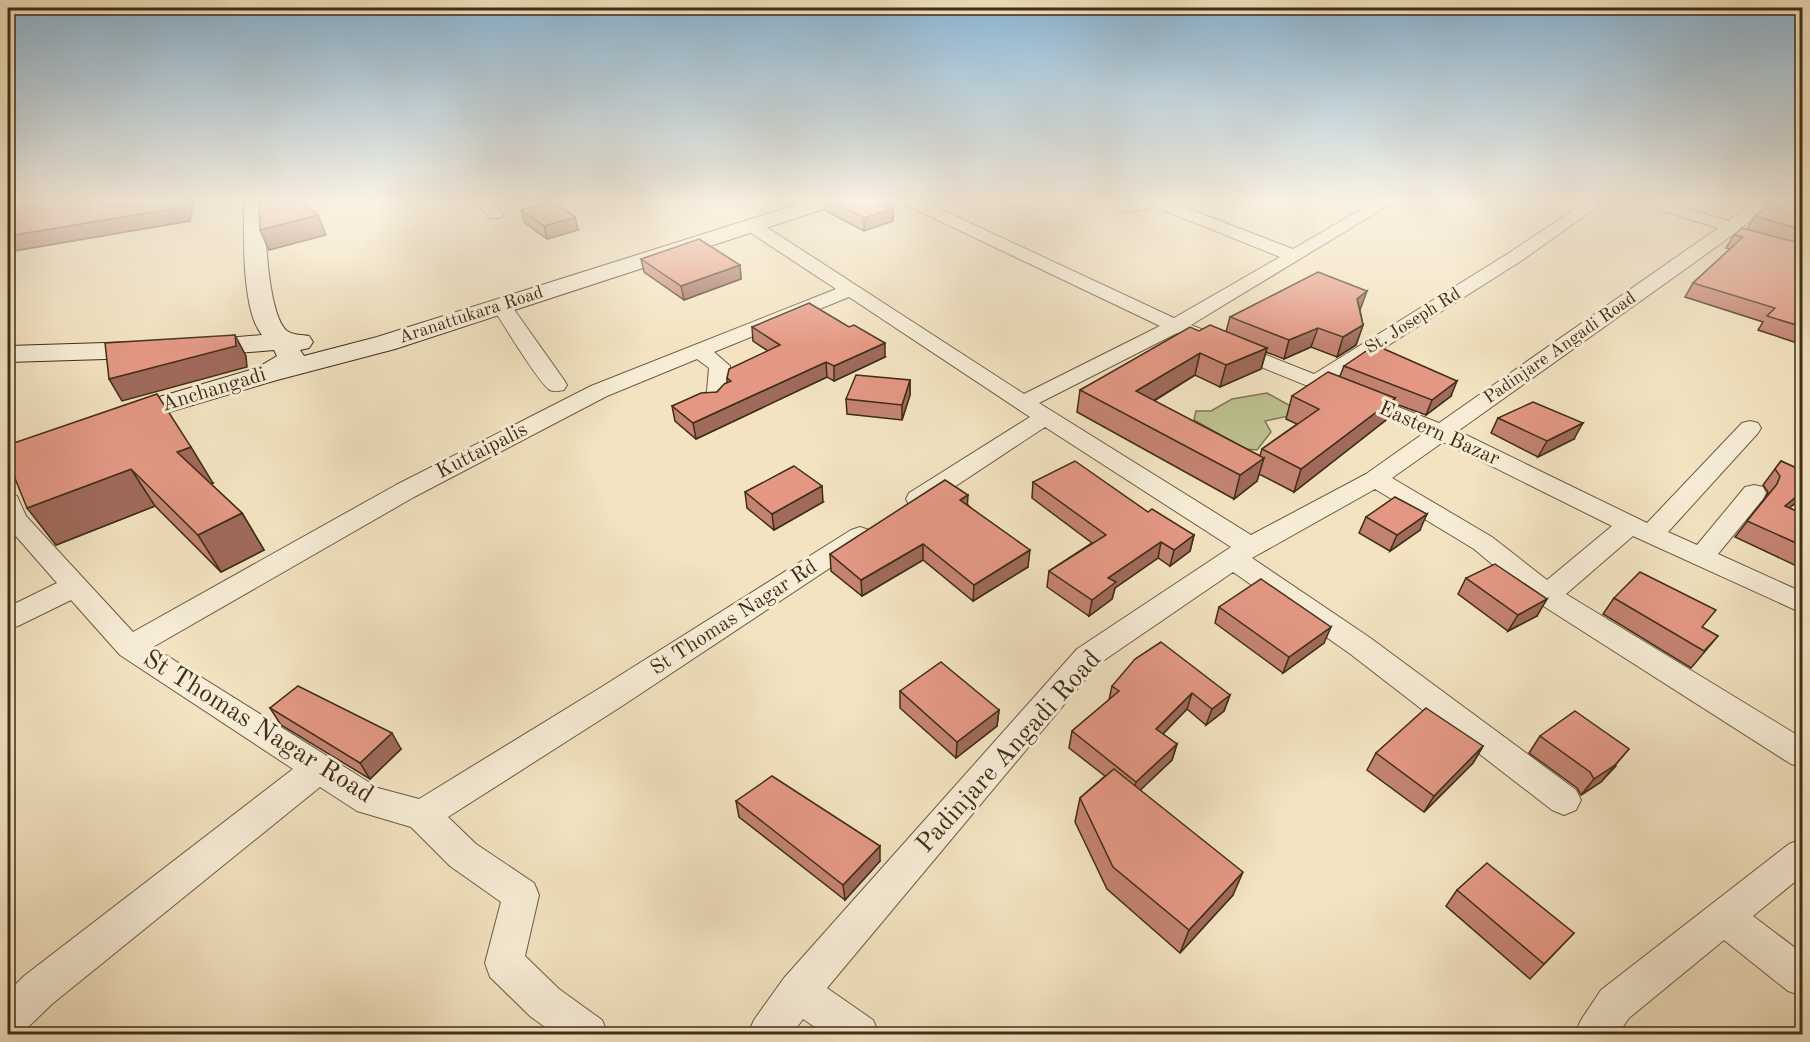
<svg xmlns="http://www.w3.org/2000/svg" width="1810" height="1042" font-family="'Old Standard TT',serif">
<rect width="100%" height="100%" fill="#f3e3c1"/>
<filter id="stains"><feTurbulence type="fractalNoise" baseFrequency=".00333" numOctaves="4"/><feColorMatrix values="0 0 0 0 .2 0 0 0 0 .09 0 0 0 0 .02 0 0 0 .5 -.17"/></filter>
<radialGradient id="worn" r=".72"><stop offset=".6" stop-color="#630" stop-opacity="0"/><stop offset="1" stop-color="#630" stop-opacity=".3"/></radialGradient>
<path fill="#bdc391" stroke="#7e7854" stroke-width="1.5" d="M1267,393L1303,413L1265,421L1271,432L1257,450L1246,449L1194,420L1196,411H1211L1232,399Z"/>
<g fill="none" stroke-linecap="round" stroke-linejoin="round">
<g stroke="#6c5b41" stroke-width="2">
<g id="street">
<path d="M470,200C486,200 495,200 503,215L501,218H489L485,212Z"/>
<path d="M900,200H921L1174,318L1280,257L1156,207L1125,213L1117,208L1119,205L1142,200H1166L1293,249L1377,200H1397L1191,325L1314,374L1509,253L1588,200H1607L1521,261L1332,381L1439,423L1718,228L1637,203L1635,200H1660L1728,221L1756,200H1774L1738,231L1691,265L1458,431L1647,523L1742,423L1750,421L1758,423L1761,428L1758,433L1668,532L1697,545L1745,487L1754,485L1763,487L1766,493L1763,499L1718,554L1802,592V613L1633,536L1566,594L1802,738V767L1791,764L1537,602L1474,549L1375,489L1252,558L1369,637L1576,790L1581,800L1576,810L1564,815L1552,810L1349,653L1233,572L1097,665L827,988L873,1020L879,1034H825L803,1019L792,1034H748L754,1020L784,978L1077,649L1231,547L1045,427L927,505L918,507L909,505L906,499L909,493L1030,417L849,297L714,352L730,366C729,385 729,412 702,406L699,401L707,391L709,368L697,359L607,396L414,497L153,647L378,788L419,799L600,688L851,530L860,527L869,530L873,536L869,542L622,706L448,817L476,844L534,883L539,895L525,956L559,989L602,1020L608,1034H555L531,1017L490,977L485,963L501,902L450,866L411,827L357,811L320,787L52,1004L22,1033L8,1034V992L24,976L293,769L120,655L71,600L18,626L8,629V607L57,583L8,527V494L17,496L26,516L133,632L396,485L591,386L836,289L745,229L743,225L751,220L757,221L1024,394L1160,326L902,203ZM1177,333L1424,433L1366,474L1251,535L1039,403ZM1443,442L1612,526L1547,580L1492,537L1392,478Z"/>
<path d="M501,299L508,301L564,380L567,385L564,390C559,391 554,392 550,390C539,384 501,320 491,305L494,301Z"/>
<path d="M1802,839V876L1753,916L1802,953V996L1788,991L1724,940L1629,1018L1618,1034H1575L1581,1020L1601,990L1789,844Z"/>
</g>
</g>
<g stroke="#3f2e16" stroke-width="2">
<path id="secondary" d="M244,200H264C265,227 267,314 287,331C292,335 303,335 309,336L313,342L309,348L300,350L304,356L377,337L811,200H842L839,204L395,349L277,380L122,426L112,423L108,417L112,411L257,368L277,356L274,350L202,356L8,362V346L202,340L262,335C241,310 244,233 244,200Z"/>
</g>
<use href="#street" fill="#f7edd7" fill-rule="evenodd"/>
<use href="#secondary" fill="#f7edd7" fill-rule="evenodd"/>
</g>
<g fill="#c48372" stroke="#3f2e16" stroke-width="1.5">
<path d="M825,200H878L893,208V221L864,231L826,211Z"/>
<path d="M1725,200H1737L1735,203Z"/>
<path d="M1803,203V345L1758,330L1763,322L1685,297L1693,283L1730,249L1726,248L1734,235L1747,229L1755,216Z"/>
<path d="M521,210L578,230L547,239L525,223Z"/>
<path d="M641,259L740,265L741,279L684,300L644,272Z"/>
<path d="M1360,310L1363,325L1356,345L1337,357L1311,347L1284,359L1266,352L1261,369L1220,387L1195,375L1154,401L1260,456L1262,449L1297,424L1286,419L1292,396L1340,376L1344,366L1451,396L1426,415L1393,403L1386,420L1294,492L1259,474L1257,481L1234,499L1077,412L1080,390L1199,331L1226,332L1230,317Z"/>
<path d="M752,327L885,357L834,381L827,377L696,439L675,421L672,406L717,392L727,382V378L768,351L753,341Z"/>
<path d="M910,380V395L902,420L847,414L846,399Z"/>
<path d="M1498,418L1574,439L1538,457L1491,433Z"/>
<path d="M8,445L213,483L211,484L242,513L264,550L221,572L155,506L56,545Z"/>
<path d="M1781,461L1803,471V497L1789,508L1803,514V569L1735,537L1766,497L1768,492L1763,485Z"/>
<path d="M1033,482L1148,512L1194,535L1190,551L1170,566L1158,558L1115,588L1112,599L1089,616L1047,587L1049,571L1092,543L1032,498Z"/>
<path d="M745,492L823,502L774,530L747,508Z"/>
<path d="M968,505L1028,567L973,601L923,560L862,596L831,571L830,554Z"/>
<path d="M1366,517L1420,530L1390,551L1359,533Z"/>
<path d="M1466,578L1537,616L1508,631L1458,594Z"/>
<path d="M1803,583V590L1799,588Z"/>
<path d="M1614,598L1703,628L1718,636L1691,668L1603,614Z"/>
<path d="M1219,607L1324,643L1283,673L1215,623Z"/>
<path d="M1112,686L1230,695L1224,711L1206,725L1187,709L1163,734L1177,744L1172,760L1140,790L1233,895L1180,953L1107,889L1075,822L1080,798L1105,776L1069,748L1072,731L1109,700Z"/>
<path d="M900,691L999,710L997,726L956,758L900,708Z"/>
<path d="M270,708L401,749L370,779L281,725Z"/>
<path d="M1540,736L1616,766L1601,782L1581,795L1577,788L1529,753Z"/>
<path d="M1483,746L1473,763L1424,812L1367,770L1376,753Z"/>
<path d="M736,801L880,861L845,900L739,817Z"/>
<path d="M1457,890L1574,933L1530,979L1446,906Z"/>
</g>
<g fill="#a06a5c" stroke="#3f2e16" stroke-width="1.5">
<path d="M184,200H194L190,221L8,252V236Z"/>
<path d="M893,208V221L864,231V218Z"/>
<path d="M318,215L326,235L269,250L260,230Z"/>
<path d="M575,217L578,230L547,239L544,226Z"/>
<path d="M740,265L741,279L684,300L681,286Z"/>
<path d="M1367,291L1360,310L1357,299Z"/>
<path d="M1363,325L1356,345L1337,357L1343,337Z"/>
<path d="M1318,328L1311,347L1284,359L1289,340Z"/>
<path d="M235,335L246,356L247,367L122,401L109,379Z"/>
<path d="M885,343V357L834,381V366Z"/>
<path d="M1267,348L1261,369L1220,387L1226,365Z"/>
<path d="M1200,353L1195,375L1132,414L1136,391Z"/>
<path d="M826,362L827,377L696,439L693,423Z"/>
<path d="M910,380V395L902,420V405Z"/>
<path d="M1457,381L1451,396L1426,415L1432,400Z"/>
<path d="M1395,398L1386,420L1294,492L1301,469Z"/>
<path d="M1583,423L1574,439L1538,457L1547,441Z"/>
<path d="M191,447L213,483L199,488L177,452Z"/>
<path d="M1264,458L1257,481L1234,499L1240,475Z"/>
<path d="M131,469L155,506L56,545L27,508Z"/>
<path d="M822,486L823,502L774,530L772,514Z"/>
<path d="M1803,491V497L1772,522L1785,506Z"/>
<path d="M968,495L967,511L960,500Z"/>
<path d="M242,513L264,550L221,572L198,535Z"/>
<path d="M1427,514L1420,530L1390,551L1397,535Z"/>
<path d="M1194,535L1190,551L1170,566L1174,550Z"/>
<path d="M1161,542L1158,558L1115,588L1112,599L1089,616L1092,600L1108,578Z"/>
<path d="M923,544V560L862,596L861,580Z"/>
<path d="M1030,550L1028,567L973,601L974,585Z"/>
<path d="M1547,599L1537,616L1508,631L1518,615Z"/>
<path d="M1331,627L1324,643L1283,673L1289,657Z"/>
<path d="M1192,693L1187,709L1152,745L1156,729Z"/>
<path d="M1230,695L1224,711L1206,725L1212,709Z"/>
<path d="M999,710L997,726L956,758L957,742Z"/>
<path d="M392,733L401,749L370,779L360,763Z"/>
<path d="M1177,744L1172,760L1132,798L1136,782Z"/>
<path d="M1483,746L1473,763L1424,812L1434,796Z"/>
<path d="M1629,749L1601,782L1581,795L1594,779Z"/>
<path d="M880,846V861L845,900L843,885Z"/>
<path d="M1243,872L1233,895L1180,953L1189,930Z"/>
</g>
<g fill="#e49884" stroke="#3f2e16" stroke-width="1.5">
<path d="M8,200H25L27,201L32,200H184L183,207L8,236Z"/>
<path d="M259,200H300L318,215L260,230Z"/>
<path d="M829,200H878L893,208L864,218Z"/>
<path d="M1776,200H1792L1803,203V230L1755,216Z"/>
<path d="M552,201L575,217L544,226L521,210Z"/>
<path d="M1742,228L1803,244V327L1767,316L1775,308L1693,283L1743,237L1734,235Z"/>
<path d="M699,239L740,265L681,286L641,259Z"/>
<path d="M1318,272L1367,291L1357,299L1363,325L1343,337L1318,328L1289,340L1230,317Z"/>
<path d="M809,303L849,327L854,325L885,343L834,366L826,362L693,423L672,406L701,393L717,392L724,384L731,381L727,378L729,369L780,345L752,327Z"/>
<path d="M1210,325L1267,348L1226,365L1200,353L1136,391L1264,458L1240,475L1080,390L1190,327L1199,331Z"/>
<path d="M235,335L236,346L109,379L105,343Z"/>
<path d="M1375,345L1457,381L1432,400L1344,366Z"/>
<path d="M1328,372L1395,398L1301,469L1262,449L1319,409L1292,396Z"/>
<path d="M856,375L910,380L902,405L846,399Z"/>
<path d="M157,394L191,447L177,452L242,513L198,535L131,469L27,508L8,461V445Z"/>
<path d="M1533,402L1583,423L1547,441L1498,418Z"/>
<path d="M1075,461L1148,512L1152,509L1194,535L1174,550L1161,542L1108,578L1116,582L1092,600L1049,571L1106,535L1033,482Z"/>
<path d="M1781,461L1803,471V491L1785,506L1803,514V546L1747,521L1777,484L1780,476L1775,469Z"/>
<path d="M794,466L822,486L772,514L745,492Z"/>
<path d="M945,480L968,495L960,500L1030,550L974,585L923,544L861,580L830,554Z"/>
<path d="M1395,497L1427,514L1397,535L1366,517Z"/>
<path d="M1495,564L1547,599L1518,615L1466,578Z"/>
<path d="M1640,572L1716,610L1702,627L1718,636L1704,651L1614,598Z"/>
<path d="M1261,579L1331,627L1289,657L1219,607Z"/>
<path d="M1161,642L1230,695L1212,709L1192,693L1156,729L1177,744L1136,782L1072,731L1119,691L1112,686L1135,659Z"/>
<path d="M941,662L999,710L957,742L900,691Z"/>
<path d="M298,686L392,733L360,763L270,708Z"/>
<path d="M1426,708L1483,746L1434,796L1376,753Z"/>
<path d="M1575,711L1629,749L1614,766L1594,779L1590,772L1540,736Z"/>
<path d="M1114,769L1243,872L1189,930L1113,867L1080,798Z"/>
<path d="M772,776L880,846L843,885L736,801Z"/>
<path d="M1487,863L1574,933L1544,964L1457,890Z"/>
</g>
<linearGradient id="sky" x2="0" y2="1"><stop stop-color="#8bb7d7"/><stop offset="0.58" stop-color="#faf2e3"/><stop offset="1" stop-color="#faf2e3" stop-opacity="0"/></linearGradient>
<rect width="1810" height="346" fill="url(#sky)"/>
<g text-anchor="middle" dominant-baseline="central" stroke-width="6" stroke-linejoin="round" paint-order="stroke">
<g font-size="18" fill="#3f2e16" stroke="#f7edd7">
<text transform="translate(471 315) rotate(-18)">Aranattukara Road</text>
<text transform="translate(1413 321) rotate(-32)">St. Joseph Rd</text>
<text transform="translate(1560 348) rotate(-35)">Padinjare Angadi Road</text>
</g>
<g font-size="21" fill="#3f2e16" stroke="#f7edd7">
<text transform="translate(214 390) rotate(-17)">Anchangadi</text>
<text transform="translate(1439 434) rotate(24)">Eastern Bazar</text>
<text transform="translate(482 451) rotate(-27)">Kuttaipalis</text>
<text transform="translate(734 618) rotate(-33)">St Thomas Nagar Rd</text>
</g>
<g font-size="26" fill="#3f2e16" stroke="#f7edd7">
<text transform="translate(258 727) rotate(32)">St Thomas Nagar Road</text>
<text transform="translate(1009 752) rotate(-48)">Padinjare Angadi Road</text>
</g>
</g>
<rect width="1810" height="1042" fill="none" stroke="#f3e3c1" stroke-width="30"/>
<rect x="9" y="9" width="1792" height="1024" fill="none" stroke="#3f2e16" stroke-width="3"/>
<rect x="15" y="15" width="1780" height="1012" fill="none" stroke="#3f2e16" stroke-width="1.5"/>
<rect width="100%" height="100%" filter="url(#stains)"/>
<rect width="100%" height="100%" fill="url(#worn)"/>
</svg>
